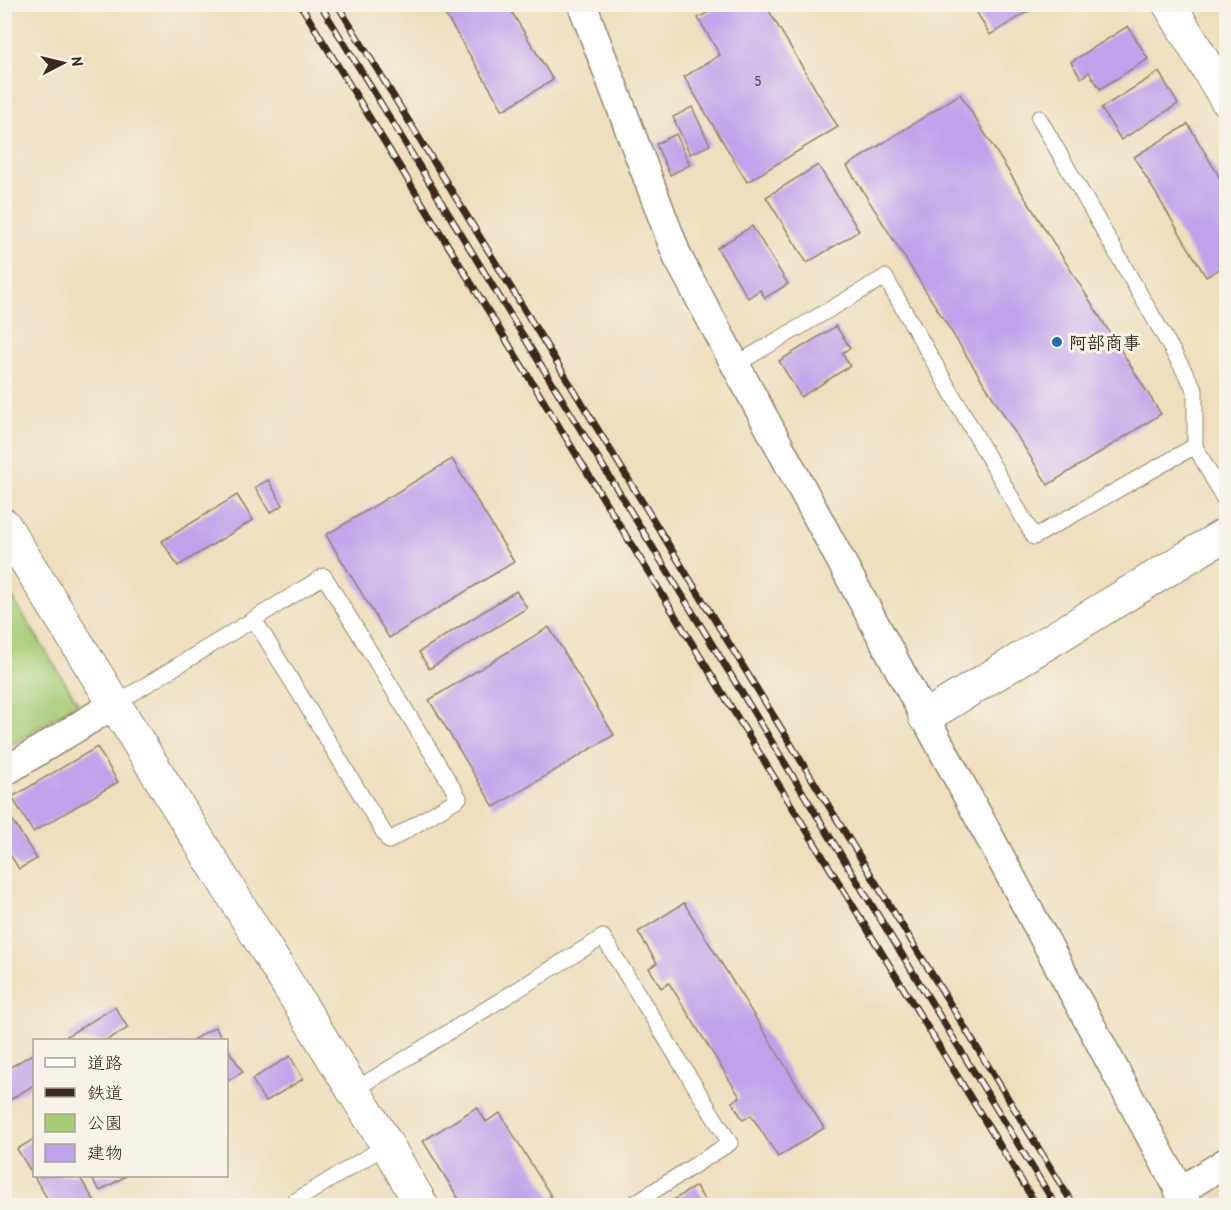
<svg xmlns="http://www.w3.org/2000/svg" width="1231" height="1210" font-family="'Patrick Hand','Klee One',sans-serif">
<rect width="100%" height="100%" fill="#f7f3e8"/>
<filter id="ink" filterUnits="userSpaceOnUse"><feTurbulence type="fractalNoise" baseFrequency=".0167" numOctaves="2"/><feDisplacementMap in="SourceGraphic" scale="12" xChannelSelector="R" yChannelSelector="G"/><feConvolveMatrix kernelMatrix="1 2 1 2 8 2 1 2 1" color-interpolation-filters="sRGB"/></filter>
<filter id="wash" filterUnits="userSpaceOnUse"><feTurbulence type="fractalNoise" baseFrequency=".008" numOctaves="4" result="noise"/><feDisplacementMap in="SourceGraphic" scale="24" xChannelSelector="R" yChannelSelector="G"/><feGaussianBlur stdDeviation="1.35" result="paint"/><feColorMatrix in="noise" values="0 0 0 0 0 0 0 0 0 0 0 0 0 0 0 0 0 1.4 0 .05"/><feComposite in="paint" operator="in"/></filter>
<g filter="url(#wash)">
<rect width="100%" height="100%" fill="#eddebc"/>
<path fill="#a7cc76" stroke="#717b4a" stroke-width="1.5" d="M4,584L78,703L5,749H4Z"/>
<g id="blocks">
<g fill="#bea1eb">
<path d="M439,4H507L553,80L503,110Z"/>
<path d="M721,4H765L838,127L747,182L684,77L720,55L698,18Z"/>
<path d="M972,4H1040L990,35Z"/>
<path d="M1128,26L1148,59L1100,89L1089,72L1081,78L1071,62Z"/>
<path d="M1159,72L1178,104L1121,140L1101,108Z"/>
<path d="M960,94L1161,414L1048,485L847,166Z"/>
<path d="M692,107L710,145L690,154L673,117Z"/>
<path d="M1188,124L1226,188V265L1206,277L1134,157Z"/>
<path d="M676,134L690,165L670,175L656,144Z"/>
<path d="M818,165L859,231L807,263L766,197Z"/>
<path d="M752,226L788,284L765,298L760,290L748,298L717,248Z"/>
<path d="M836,326L850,348L842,353L850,366L801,397L779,361Z"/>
<path d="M1226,326V339L1221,330Z"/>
<path d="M452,459L514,562L389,638L326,535Z"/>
<path d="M268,480L283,505L270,513L255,487Z"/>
<path d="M237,495L253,520L178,566L162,541Z"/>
<path d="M516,591L527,608L429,669L419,652Z"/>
<path d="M549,627L614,735L494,807L429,700Z"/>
<path d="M97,747L118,782L33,832L12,797Z"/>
<path d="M4,807L37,859L19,869L6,848L4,849Z"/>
<path d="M684,903L824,1128L778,1157L751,1115L743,1120L732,1102L740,1097L669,983L661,988L649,968L657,963L638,932Z"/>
<path d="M115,1007L128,1028L107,1040H70L67,1036Z"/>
<path d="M215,1027L223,1040H192Z"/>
<path d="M226,1046L243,1072L226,1082Z"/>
<path d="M34,1053V1085L8,1101L4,1095V1071Z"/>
<path d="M290,1056L303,1079L265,1102L252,1079Z"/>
<path d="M477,1107L486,1122L500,1113L551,1196L540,1206H463L423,1141Z"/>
<path d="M34,1139V1176H79L97,1205L52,1206L17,1149Z"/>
<path d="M90,1176H126L100,1191Z"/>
<path d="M696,1186L706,1203L703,1206H663Z"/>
</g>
</g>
</g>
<g filter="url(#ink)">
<use href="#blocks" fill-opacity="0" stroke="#94846d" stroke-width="1.5"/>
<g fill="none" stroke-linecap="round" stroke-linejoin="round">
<g stroke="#94846d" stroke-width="17">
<g id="service">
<path d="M1039,118L1195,390V446L1226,503"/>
<path d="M735,365L885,277L1034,537L1195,446"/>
<path d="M115,704L254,619L389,841L459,798L324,576L254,619"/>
<path d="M353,1091L603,937L730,1143L630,1206"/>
<path d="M287,1206L387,1145"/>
</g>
</g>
<g stroke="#94846d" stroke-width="31">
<g id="minor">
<path d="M582,4L678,258L1188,1206"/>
<path d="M4,772L115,704"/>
<path d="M1179,1192L1226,1162"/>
</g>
</g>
<g stroke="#94846d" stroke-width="35">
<g id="tertiary">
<path d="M1169,4L1226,99"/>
<path d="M4,525L387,1145L422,1206"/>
<path d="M925,717L1226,534"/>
</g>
</g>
<use href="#service" stroke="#fff" stroke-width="15"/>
<use href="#minor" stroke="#fff" stroke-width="28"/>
<use href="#tertiary" stroke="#fff" stroke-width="33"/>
<g stroke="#3b2a1e" stroke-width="7">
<g id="rail">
<path d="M300,4L1037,1206"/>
<path d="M320,4L1056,1206"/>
<path d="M337,4L1074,1206"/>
</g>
</g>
<use href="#rail" stroke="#f7f3e8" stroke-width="4.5" stroke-dasharray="14" stroke-linecap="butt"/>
</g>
</g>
<circle fill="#1f6fb2" stroke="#f7f3e8" stroke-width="2" cx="1057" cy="342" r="6"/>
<g text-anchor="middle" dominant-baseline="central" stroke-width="6" stroke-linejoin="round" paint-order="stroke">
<g font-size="15" fill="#5c4851">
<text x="758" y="80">5</text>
</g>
<g font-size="18" font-weight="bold" fill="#3b2a1e" stroke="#f7f3e8" text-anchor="start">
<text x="1069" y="342">阿部商事</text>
</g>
</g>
<rect width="1231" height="1210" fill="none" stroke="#f7f3e8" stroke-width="24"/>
<rect x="33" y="1039" width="195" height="138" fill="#f7f3e8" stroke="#aca397" stroke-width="1.5"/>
<rect x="45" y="1058" width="30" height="9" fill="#ffffff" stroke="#aca397" stroke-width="1.5"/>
<text x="87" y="1069" font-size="18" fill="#3b2a1e">道路</text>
<rect x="45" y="1088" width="30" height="9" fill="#3b2a1e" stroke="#aca397" stroke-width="1.5"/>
<text x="87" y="1099" font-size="18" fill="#3b2a1e">鉄道</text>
<rect x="45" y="1114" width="30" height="18" fill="#a7cc76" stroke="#aca397" stroke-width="1.5"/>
<text x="87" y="1129" font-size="18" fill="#3b2a1e">公園</text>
<rect x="45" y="1144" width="30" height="18" fill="#bea1eb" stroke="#aca397" stroke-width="1.5"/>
<text x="87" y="1159" font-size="18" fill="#3b2a1e">建物</text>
<g transform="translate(63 63) rotate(83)" stroke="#f7f3e8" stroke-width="4.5" paint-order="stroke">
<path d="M0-4.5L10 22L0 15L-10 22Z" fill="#3b2a1e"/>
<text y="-9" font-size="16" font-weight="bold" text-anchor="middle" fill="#3b2a1e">N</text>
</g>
</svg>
